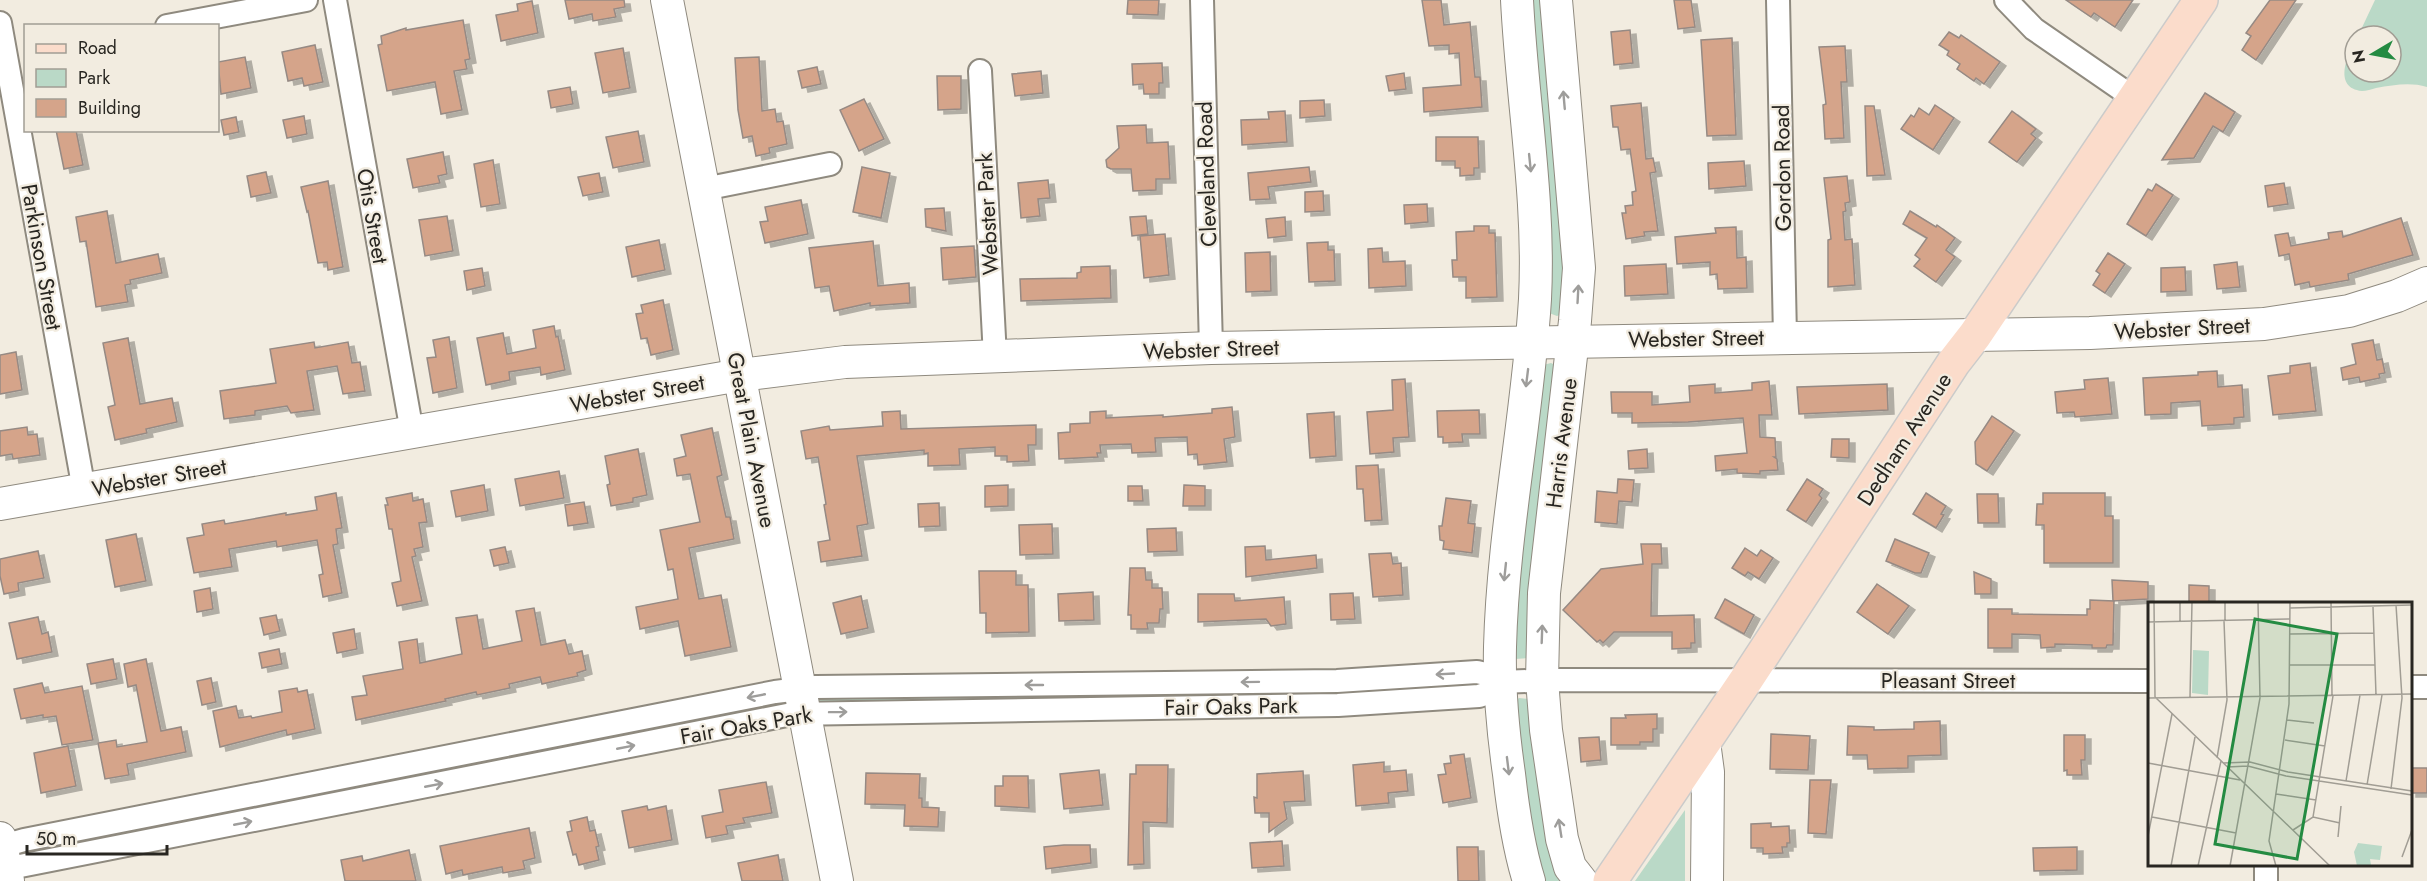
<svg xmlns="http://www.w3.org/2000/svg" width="2427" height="881" font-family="Jost,sans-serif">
<defs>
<filter id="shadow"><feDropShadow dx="6" dy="4" stdDeviation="0" flood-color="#0004"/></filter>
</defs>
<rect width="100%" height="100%" fill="#f2ece0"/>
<g fill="#bad9c7">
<path d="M1525,0H1548L1566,212L1562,314L1557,316L1549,313Z"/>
<path d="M2375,0H2427V87C2410,82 2394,85 2376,88C2372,89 2366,91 2362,91C2333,88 2347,56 2355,41V72H2391V36H2358Z"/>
<path d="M1551,363L1555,365L1528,658L1515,659L1509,648L1543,365Z"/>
<path d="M1325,691V695L1078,698V693Z"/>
<path d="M1054,694V699L819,706L815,697Z"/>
<path d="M1519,698L1529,699L1559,881H1539L1513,703Z"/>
<path d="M779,702L780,707L399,782L397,777Z"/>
<path d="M377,782V784L26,854L25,850Z"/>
<path d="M1685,810V881H1635Z"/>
</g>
<g fill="#d5a48a" stroke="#968a84" stroke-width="1.5" filter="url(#shadow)">
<path d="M565,0H624L625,7L614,9L616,17L593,21L592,14L569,19Z"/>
<path d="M1128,0H1159L1158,15L1127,14Z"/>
<path d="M1422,0H1441L1444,25L1470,22L1475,77H1480L1482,107L1424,112L1423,88L1461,85L1459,53L1449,54V45L1429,46Z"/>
<path d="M1674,0H1691L1695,27L1678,29Z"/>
<path d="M2066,0H2133L2115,27L2094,13L2091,17Z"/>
<path d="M2270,0H2296L2256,60L2242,50L2251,36L2246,33Z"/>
<path d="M532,1L538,33L501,41L496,15L518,11L517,4Z"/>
<path d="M463,20L470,59L465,60L467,69L454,71L462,110L441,114L435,82L387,91L378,45L382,44L381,36L406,28V30Z"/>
<path d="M1630,30L1633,63L1614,65L1611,32Z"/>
<path d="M1949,32L1959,38L1961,35L2000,62L1984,84L1976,78L1974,81L1957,69L1960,64L1947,55L1949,51L1939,45Z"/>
<path d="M1732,38L1736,135L1707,136L1701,40Z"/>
<path d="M315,45L323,82L304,86L302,78L288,81L282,52Z"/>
<path d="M1845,46L1847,82H1841L1844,138L1825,139L1823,105L1826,104L1819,47Z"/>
<path d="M623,48L630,88L603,93L595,53Z"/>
<path d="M245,57L251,88L221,94L218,62Z"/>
<path d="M759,57L762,111L775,109L777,122L783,121L787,144L769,148L770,153L756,156L752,136L743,138L738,110L735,58Z"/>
<path d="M1162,63L1163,83H1159V94H1144L1143,84L1133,85L1132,64Z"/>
<path d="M817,67L821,84L802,88L798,71Z"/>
<path d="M1041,71L1043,93L1015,96L1012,74Z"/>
<path d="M1404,73L1406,89L1389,91L1386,76Z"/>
<path d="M937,76H961V109L938,110Z"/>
<path d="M570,87L573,104L551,108L548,91Z"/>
<path d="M2205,93L2235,112L2223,132L2213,126L2194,158L2162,160Z"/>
<path d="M864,99L884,139L859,151L840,110Z"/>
<path d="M1324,100L1325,116L1300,118V101Z"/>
<path d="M1641,103L1646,159L1653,158L1656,172L1650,173L1658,231L1644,232L1645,236L1626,239L1622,213H1626L1625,206L1633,205L1632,192L1636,191L1630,149L1621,150L1618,127H1613L1611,106Z"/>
<path d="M1935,105L1954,118L1933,150L1901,129L1911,115L1914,117L1919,108L1929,115Z"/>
<path d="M1865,106H1874L1885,175L1867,176Z"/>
<path d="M1285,111L1287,142L1242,145L1241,120L1269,119L1268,112Z"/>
<path d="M2012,111L2036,129L2031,134L2036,138L2017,162L1989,142Z"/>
<path d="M304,116L307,134L287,138L283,120Z"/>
<path d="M236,117L239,132L224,135L221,120Z"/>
<path d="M1146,125L1147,143L1168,142L1170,179H1156V190L1133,191L1131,169H1111L1107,167L1106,160L1119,148L1117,126Z"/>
<path d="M56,130H76L83,165L64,169Z"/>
<path d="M638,131L644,162L613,168L606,137Z"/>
<path d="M1436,137H1478L1479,168H1474V175L1460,176V168H1455V161H1436Z"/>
<path d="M443,152L447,174L438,176L440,183L413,188L407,159Z"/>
<path d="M493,160L500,204L481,207L474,164Z"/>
<path d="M1744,161L1746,186L1709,189L1708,163Z"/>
<path d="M862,167L890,173L881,218L853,212Z"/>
<path d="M1309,167L1311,182L1268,187L1270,199L1250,200L1248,173Z"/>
<path d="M266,172L271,193L251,197L247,176Z"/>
<path d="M599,173L603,192L583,196L578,177Z"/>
<path d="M1847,176L1850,202L1845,203L1846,211L1843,212L1845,240L1852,239L1855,285L1828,287V240L1831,239L1824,178Z"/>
<path d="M1048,180L1050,198L1038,199L1040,216L1021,218L1018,183Z"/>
<path d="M328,181L343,267L328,270L327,262L318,263L308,211L307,212L301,187Z"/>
<path d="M2284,183L2288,204L2268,207L2265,186Z"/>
<path d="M2156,184L2173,195L2146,236L2127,224L2148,189L2152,191Z"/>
<path d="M1323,191L1324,211L1305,212V192Z"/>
<path d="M801,200L808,234L765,243L760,222L768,221L765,207Z"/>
<path d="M1427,204L1428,222L1405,224L1404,205Z"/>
<path d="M944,208L946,231L926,227L925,209Z"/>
<path d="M107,211L116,263L158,254L162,273L130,280L131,284L125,285L128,302L96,307L86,241L80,242L76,217Z"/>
<path d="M1910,211L1936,227L1937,225L1955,238L1946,250L1955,257L1936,282L1914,266L1920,259L1915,255L1927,238L1903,224Z"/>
<path d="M447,216L453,251L425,256L419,220Z"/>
<path d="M1146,216L1148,234L1132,236L1130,217Z"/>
<path d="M1285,217L1286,236L1268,238L1266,219Z"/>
<path d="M2401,218L2413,255L2348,274L2349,280L2310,287L2309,282L2295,285L2289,254L2279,256L2275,235L2288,233L2291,246L2329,239L2328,233L2342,231L2343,237Z"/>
<path d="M1474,226H1489V233H1495L1497,297L1466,298V277H1453L1452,260H1457L1456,232L1474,231Z"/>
<path d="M1736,227L1737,258L1746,257L1747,288L1718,289L1717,274L1710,275V262L1677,264L1675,237L1716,233L1715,228Z"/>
<path d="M1165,234L1169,275L1144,278L1140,236Z"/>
<path d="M659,240L665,270L632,277L626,247Z"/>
<path d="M873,241L878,286L909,283L910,303L870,306V303L834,311L829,286L815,288L809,248Z"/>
<path d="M1328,242V250H1334L1335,281L1309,282L1307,243Z"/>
<path d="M974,246L976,277L943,280L941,248Z"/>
<path d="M1382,248L1383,262L1405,261L1406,286L1369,288L1368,249Z"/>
<path d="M1270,252L1271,291L1246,292L1245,253Z"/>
<path d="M2108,253L2125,264L2105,293L2093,285L2100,274L2096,271Z"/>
<path d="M2237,262L2240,287L2217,289L2214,265Z"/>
<path d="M1666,264L1668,294L1625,296L1624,266Z"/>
<path d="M1110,266L1111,298L1021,301L1020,279L1077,278V273L1081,272V267Z"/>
<path d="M2185,267L2186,291L2161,292V268Z"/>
<path d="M482,268L485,286L467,290L464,271Z"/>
<path d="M663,300L673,350L651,355L647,338L641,339L636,314L643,313L641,305Z"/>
<path d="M554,326L556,337L558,336L565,370L541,375L540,367L509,372L510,380L486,385L477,338L503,333L507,354L536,348L533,330Z"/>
<path d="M449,337L457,388L433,393L427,358L436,357L433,340Z"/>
<path d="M128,338L140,404L172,398L177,422L146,429L147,433L115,440L108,407L115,405L103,343Z"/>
<path d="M2373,340L2377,360L2382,359L2385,373L2379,374L2380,378L2360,382L2359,377L2343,380L2341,368L2356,364L2352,344Z"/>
<path d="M314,342L315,348L348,342L352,363L360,362L365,391L343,394L337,366L307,371L314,410L291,413L287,406L255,411V415L224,419L220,391L276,383L270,349Z"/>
<path d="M16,352L22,390L0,394V355Z"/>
<path d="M2310,363L2316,411L2273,415L2268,376L2290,373V366Z"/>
<path d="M2217,371L2218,387L2242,385L2244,417L2234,418V424L2202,426L2200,401L2171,403V414L2145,415L2143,378L2198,375V372Z"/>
<path d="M2108,378L2112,414L2075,417L2074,412L2057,413L2055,392L2085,389L2084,380Z"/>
<path d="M1405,379L1409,437L1393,438L1394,452L1370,454L1367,412L1393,410L1392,380Z"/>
<path d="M1769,381L1772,415H1759L1760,437L1775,438L1776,457H1774L1777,459L1778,470L1760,471V474L1737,473V469L1716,471L1715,456L1747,453L1743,418L1688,422L1632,423V413H1612L1611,392H1652V405L1690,402L1689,386L1715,384V393L1752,390V383Z"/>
<path d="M1887,384L1888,410L1799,414L1797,387Z"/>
<path d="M1232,407L1235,437L1224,439L1227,462L1198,465L1197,454L1188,455L1187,437L1155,438L1156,452L1132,453L1131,444L1100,445L1101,453H1097L1098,457L1059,459L1058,433L1070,432V424L1090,423V412L1106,411V418L1163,415V417L1212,413V409Z"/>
<path d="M1479,410L1480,434H1462L1463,442L1443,443V437H1438L1437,411Z"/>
<path d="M900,411L901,429L1036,425V445H1028L1029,461L1007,462V456H995V447L959,449L960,465L928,466V453L924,454V450L857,456L868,524L857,526L862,556L821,562L818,542L830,540L824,505L826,504L818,457L806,459L801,431L829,426L830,430L883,426L882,412Z"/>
<path d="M1334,412L1336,456L1310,458L1307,414Z"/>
<path d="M1992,416L2014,431L1987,471L1976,464L1975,442Z"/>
<path d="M27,427L28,435L37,434L40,455L13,459L12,454L0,456V431Z"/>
<path d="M712,428L722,475L717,477L726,517H730L734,539L689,548L699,599L721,595L731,647L685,656L678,621L640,629L636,607L678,599L673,569L668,570L660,530L700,522L690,474L677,476L674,459L686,456L681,435Z"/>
<path d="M1832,439H1849V458L1831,457Z"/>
<path d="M638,449L647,495L633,498V502L611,506L607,485L610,484L605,456Z"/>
<path d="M1647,449L1648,468L1629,469L1628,451Z"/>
<path d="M1378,465L1382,520L1365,521L1363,489H1357L1356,466Z"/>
<path d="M559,471L564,498L520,506L515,479Z"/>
<path d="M1618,479L1634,480L1632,502L1619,501L1617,524L1595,522L1597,491L1617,493Z"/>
<path d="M1807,479L1823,489L1819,495L1822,498L1806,522L1787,510Z"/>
<path d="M484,485L488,511L456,517L451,491Z"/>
<path d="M1008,485V506L985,507V486Z"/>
<path d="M1184,485L1205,486V506H1183Z"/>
<path d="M1128,486H1142L1143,501H1128Z"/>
<path d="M336,493L342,528L336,529L338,544L333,545L342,593L323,597L319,575L323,574L317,540L277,547L276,541L229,549L232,567L194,573L187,538L204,535L202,524L224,520L225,524L286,513V515L317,510L315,497Z"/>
<path d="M412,493L413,501L423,499L427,522L419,523L423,547L414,549L416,556L412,557L422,601L397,606L392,583L401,581L392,529H389L385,505H388L386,498Z"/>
<path d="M1926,493L1946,506L1941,514L1944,515L1936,528L1913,514Z"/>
<path d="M2043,493H2105V516H2113V563H2044V525H2036L2037,504H2043Z"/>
<path d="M1977,494H1998L1999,523H1978Z"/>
<path d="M1446,498L1471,501L1468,523L1475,524L1472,553L1443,549L1444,541L1440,540L1439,526H1442Z"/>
<path d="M584,502L588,523L568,526L565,505Z"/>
<path d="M939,503L940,526L919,527L918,504Z"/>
<path d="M1052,524L1053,554L1020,555L1019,525Z"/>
<path d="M1176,528L1177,551L1148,552L1147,529Z"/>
<path d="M136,534L146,581L115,587L106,540Z"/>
<path d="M1895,539L1929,553L1921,573H1915L1886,561Z"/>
<path d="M1641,544H1661L1662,564H1652L1651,616L1694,615L1695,643H1691V648L1672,649V632H1614L1603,643L1600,640L1597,642L1563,610L1601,569L1643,564Z"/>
<path d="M1265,546L1266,560L1316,555L1317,568L1246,577L1245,547Z"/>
<path d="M505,547L509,563L494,566L490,550Z"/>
<path d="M1745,548L1757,556L1761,550L1773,558L1759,579L1748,572L1745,576L1732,568Z"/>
<path d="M38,551L44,578L18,583L19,591L4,594L0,576V559Z"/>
<path d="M1391,553L1393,564L1401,563L1403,595L1373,597L1369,554Z"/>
<path d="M1130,568H1145L1146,580H1152V588H1162L1163,609H1160L1159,623H1147L1148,629H1131V615H1128Z"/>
<path d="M979,571H1016V585H1028L1029,632L986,633V613H980Z"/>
<path d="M1974,572L1991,579V594H1975Z"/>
<path d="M2112,580L2148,582V599L2113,601Z"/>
<path d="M1877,584L1909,606L1888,634L1857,612Z"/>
<path d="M2189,585L2209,586V603H2189Z"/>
<path d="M210,588L213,609L197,612L194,591Z"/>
<path d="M1093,592L1094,620L1059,621L1058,594Z"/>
<path d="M1353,593L1355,619L1331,620L1330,594Z"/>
<path d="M1198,594H1234L1235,601L1284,597L1286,624L1271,626L1266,619L1198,622Z"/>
<path d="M861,596L868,628L841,634L833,603Z"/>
<path d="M1725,599L1754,615L1744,634L1715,618Z"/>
<path d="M2090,600L2114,601L2113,645H2107L2106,648H2092V645L2055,644V647L2041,648L2040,635L2012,634V648H1988V609H2012V614L2087,615V609H2090Z"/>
<path d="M534,608L541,645L565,640L569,654L582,651L586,670L577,673L578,676L555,681L542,684L540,677L509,684L510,688L477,695L476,692L445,699L446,701L356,720L352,697L367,695L363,676L403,669L399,642L417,639L420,663L462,654L456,618L477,615L483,649L522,641L516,611Z"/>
<path d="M276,615L280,631L264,635L260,618Z"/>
<path d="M38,617L42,634L48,632L52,652L17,659L9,623Z"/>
<path d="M354,629L357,649L337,653L333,633Z"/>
<path d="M279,649L282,664L262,668L259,653Z"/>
<path d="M113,659L117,679L91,684L87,664Z"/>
<path d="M146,659L161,731L181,727L186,752L127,764L129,775L105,779L98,743L116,740L117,747L147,742L136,685L128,687L124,664Z"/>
<path d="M211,678L216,702L202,705L197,681Z"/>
<path d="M42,683L45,693L82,686L93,740L62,745L56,716L43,718V715L21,719L14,689Z"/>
<path d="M297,688L298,692L307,690L315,729L287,735L286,730L220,747L213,711L236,706L239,718L251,716L252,718L282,712L279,691Z"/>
<path d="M1657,714V729H1653V742H1640V745H1611V718H1626L1625,715Z"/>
<path d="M1940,721L1941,755L1908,756V768L1868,769L1867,755H1847L1848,726L1874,727V730L1914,729V722Z"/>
<path d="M1771,734L1810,736L1808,770L1770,769Z"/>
<path d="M2064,735H2085V760H2081L2082,775H2067V770L2064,771Z"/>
<path d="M1599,737L1601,760L1581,762L1579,738Z"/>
<path d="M68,746L76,786L41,793L34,753Z"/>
<path d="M1464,754L1471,798L1443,803L1438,775L1446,774L1444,764L1451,763L1450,756Z"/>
<path d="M1384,762V772L1406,770L1408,791L1388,793L1389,803L1356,806L1353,765Z"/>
<path d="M1136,765H1168L1167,823L1143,822L1144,864L1128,865L1130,774H1136Z"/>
<rect x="2410" y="768" width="17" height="25"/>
<path d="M1099,770L1103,805L1064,809L1060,774Z"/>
<path d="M1303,771L1305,801L1284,802L1287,819L1269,832V813H1255L1254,797L1257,798V774Z"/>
<path d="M866,773L920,774L919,798H922V807L939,808L938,827L904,826L905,805L865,804Z"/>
<path d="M1003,776H1028L1029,808L995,806V786H1003Z"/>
<path d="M1810,780H1831L1826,834L1808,833Z"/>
<path d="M766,782L772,813L743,818L745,823L726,826L728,834L706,838L702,816L723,812L719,790Z"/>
<path d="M647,806L648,810L666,806L672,840L629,848L622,811Z"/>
<path d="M587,817L590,831L595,830L599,846L596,847L599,860L579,865L576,854L573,855L567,832L572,831L570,821Z"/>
<path d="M1771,823V827L1789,826L1790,843H1787V847H1782L1783,853L1763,854V848H1751V824Z"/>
<path d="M529,828L535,858L523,861L525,869L503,873L502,867L463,875L462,870L446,874L440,846Z"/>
<path d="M1282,841L1284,866L1252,868L1250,843Z"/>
<path d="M1064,845H1090L1091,863L1046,869L1044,847Z"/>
<path d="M1457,847H1478L1479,881H1458Z"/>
<path d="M2077,847V870L2034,871L2033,848Z"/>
<path d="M409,850L416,881H345L341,860L362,856L363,861Z"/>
<path d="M778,855L783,881H742L738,863Z"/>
</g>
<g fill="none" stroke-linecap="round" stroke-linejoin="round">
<g stroke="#8f8a7f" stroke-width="26">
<g id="street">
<path d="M335,0L412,432"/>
<path d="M1202,0L1211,348"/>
<path d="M1778,0L1785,337"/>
<path d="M2006,0L2034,29L2134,98"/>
<path d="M0,23L84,490"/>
<path d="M167,26L306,0"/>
<path d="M980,71L995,357"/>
<path d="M704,189L830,164"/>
<path d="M2410,687H2427"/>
<path d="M0,847L24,840L775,692L816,687L1337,681L1477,672L1490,675L1500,682L1558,680L2150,681"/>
<path d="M0,870L792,714L1338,705L1479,696L1491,692L1500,682"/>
<path d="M2266,881V864"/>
</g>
</g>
<g stroke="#8f8a7f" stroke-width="34">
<g id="secondary">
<path d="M667,0L837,881"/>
<path d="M1517,0C1522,100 1540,199 1535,299C1528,416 1503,530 1500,647C1499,690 1503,732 1509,774C1513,810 1518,846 1529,881"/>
<path d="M1556,0L1579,268L1575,321L1544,593L1542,680L1546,730L1562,839L1570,867L1581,881"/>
<path d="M0,504L740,375L845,362L1211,348L2090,333L2264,324L2349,311L2397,296L2427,283"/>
<path d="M1704,742L1708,772L1707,881"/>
<path d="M0,838L8,881"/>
</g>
</g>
<g stroke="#cbcbca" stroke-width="36">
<path id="primary" d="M1610,881L1746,680L1954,362L1975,335L2201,0"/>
</g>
<use href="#street" stroke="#fff" stroke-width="22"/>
<use href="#secondary" stroke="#fff" stroke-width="32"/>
<use href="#primary" stroke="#fbdccb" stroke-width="33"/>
</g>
<defs><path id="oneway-shaft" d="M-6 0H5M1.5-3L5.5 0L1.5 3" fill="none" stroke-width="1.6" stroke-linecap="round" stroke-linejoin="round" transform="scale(1.5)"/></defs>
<g stroke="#9e9d9b">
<use href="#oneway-shaft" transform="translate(1564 100) rotate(-95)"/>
<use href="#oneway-shaft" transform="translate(1530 163) rotate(84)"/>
<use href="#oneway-shaft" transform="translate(1578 294) rotate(-87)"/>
<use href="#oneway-shaft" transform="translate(1527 378) rotate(97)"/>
<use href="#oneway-shaft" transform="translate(1505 572) rotate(96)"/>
<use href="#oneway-shaft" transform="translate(1542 634) rotate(-88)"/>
<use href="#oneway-shaft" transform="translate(1445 674) rotate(177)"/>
<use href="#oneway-shaft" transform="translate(1250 682) rotate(179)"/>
<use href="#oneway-shaft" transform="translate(1034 685) rotate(180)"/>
<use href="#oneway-shaft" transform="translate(756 696) rotate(169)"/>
<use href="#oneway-shaft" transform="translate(838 712) rotate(-1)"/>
<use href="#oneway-shaft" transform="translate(626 747) rotate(-11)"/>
<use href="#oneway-shaft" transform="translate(1508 766) rotate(83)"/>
<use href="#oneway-shaft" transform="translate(434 785) rotate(-11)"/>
<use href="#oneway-shaft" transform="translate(243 823) rotate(-11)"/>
<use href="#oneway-shaft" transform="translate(1560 828) rotate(-99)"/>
</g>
<g text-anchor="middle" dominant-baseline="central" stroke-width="4.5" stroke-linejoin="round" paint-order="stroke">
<g font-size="22" fill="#282621" stroke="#f2ece0">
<text transform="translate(1782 168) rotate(-91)">Gordon Road</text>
<text transform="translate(1206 174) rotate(-92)">Cleveland Road</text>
<text transform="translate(987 214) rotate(-93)">Webster Park</text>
<text transform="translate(373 216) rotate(80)">Otis Street</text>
<text transform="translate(42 257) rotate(80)">Parkinson Street</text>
<text transform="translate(2182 328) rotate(-3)">Webster Street</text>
<text transform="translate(1696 338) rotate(-1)">Webster Street</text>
<text transform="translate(1211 349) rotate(-2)">Webster Street</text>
<text transform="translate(637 393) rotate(-10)">Webster Street</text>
<text transform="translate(1904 439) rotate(-57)">Dedham Avenue</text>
<text transform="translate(752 440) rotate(79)">Great Plain Avenue</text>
<text transform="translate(1561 443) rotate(-83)">Harris Avenue</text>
<text transform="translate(159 477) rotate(-10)">Webster Street</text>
<text x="1948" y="680">Pleasant Street</text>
<text transform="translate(1231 706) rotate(-1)">Fair Oaks Park</text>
<text transform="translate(746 725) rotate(-10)">Fair Oaks Park</text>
</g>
</g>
<g transform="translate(2148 602)">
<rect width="264" height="264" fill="#f2ece0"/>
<path d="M45,48L61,49L60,93L44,91ZM210,241L234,244L232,258L222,257L223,263L209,264L206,250Z" fill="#bad9c7"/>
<path fill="none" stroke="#a19d94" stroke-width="1.5" d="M6,0L7,95M77,0V19M183,0L184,94M225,5L228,93M142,6L264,3M0,20L142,17M32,20V0M142,32L226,31M142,63H227M7,95L182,264M42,95L44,0M0,96L264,92M139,118L166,121M137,138L177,144M69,156L79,98L76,19M0,161L92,178M75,161L102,160L140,170L264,189M79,165L100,164L138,174L264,193M198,179L212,93M219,183L234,93M243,187L254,96L248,3M128,192L168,198M4,215L88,231M165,215L185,94M145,228L165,215L192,221M0,234L24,112M190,235L193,204M254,255L264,228M23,264L47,135M50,264L73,159M82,264L112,96L110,0M128,264L121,239L141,102L142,0"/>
<path fill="#248b42" fill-opacity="0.15" stroke="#248b42" stroke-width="3" d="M107,17L189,32L149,257L67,242Z"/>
<rect width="264" height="264" fill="none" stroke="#282621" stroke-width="3"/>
</g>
<rect x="24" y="24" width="195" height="108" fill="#f2ece0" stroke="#a19d94" stroke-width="1.5"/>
<rect x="36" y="44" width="30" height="9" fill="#fbdccb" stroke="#a19d94" stroke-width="1.5"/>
<text x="78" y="54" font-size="18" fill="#282621">Road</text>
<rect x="36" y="69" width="30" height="18" fill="#bad9c7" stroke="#a19d94" stroke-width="1.5"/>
<text x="78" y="84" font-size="18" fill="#282621">Park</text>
<rect x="36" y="99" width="30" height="18" fill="#d5a48a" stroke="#a19d94" stroke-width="1.5"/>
<text x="78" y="114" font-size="18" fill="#282621">Building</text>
<g transform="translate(2373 54) rotate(260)"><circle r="28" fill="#f2ece0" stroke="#a19d94" stroke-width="1.5"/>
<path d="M0-4.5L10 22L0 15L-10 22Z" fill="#248b42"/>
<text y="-9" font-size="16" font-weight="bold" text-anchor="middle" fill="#282621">N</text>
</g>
<path d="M27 845v9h140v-9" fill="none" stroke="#282621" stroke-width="3"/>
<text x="36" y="845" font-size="18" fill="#282621" stroke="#f2ece0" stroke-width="4.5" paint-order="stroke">50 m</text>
</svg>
